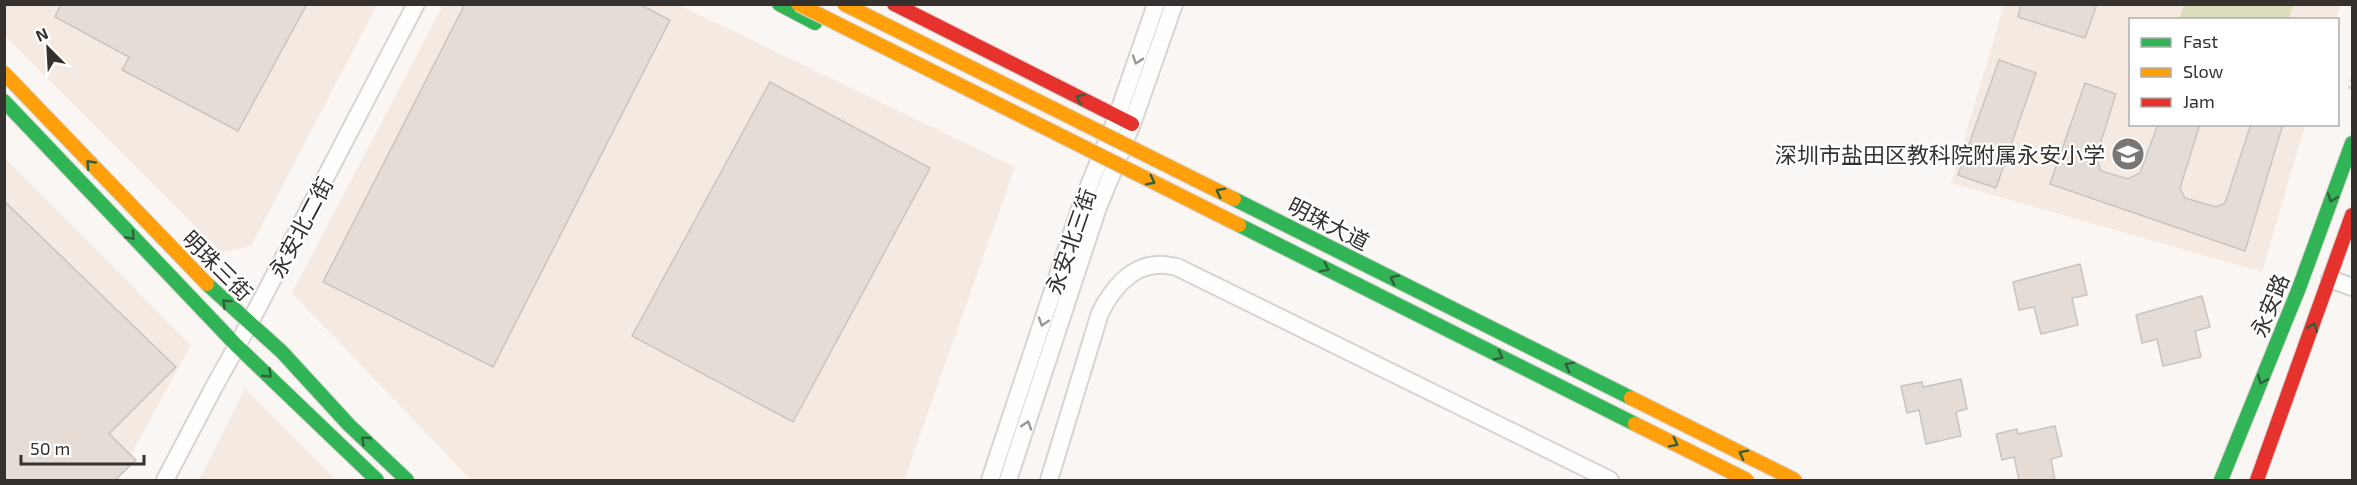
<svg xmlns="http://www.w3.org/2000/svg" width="2357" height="485" font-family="'Exo 2','Noto Sans SC',sans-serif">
<rect width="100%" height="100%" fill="#faf6f3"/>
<g fill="#f5eae2">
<path d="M4,5H377L251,246L221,252L5,36Z"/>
<path d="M443,5H679L1015,167L904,480H471L292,293Z"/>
<path d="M2004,5H2341L2336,19L2130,20V124L2305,125L2262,272L1951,183Z"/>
<path d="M4,157L191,345L117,480H5Z"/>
<path d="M245,388L337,480H199Z"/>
</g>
<path fill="#dddebe" d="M2288,5L2293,6L2289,19H2179L2184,5Z"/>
<g fill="#e5dcd5" stroke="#c7c4c2" stroke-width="1.5">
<path d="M61,4H307L238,131L122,70L129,57L55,17Z"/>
<path d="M465,4H639L670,20L493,367L323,282Z"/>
<path d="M2021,4H2097L2085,38L2018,17Z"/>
<path d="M1999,60L2036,73L1996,188L1958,175Z"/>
<path d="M770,82L930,168L793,422L632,336Z"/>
<path d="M2085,83L2116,94L2096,157L2101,171L2128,179L2140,173L2158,124H2200L2180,188L2185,198L2216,207L2225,203L2251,124H2283L2245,251L2050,184Z"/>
<path d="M4,201L176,367L109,434L136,460L115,480H4Z"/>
<path d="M2080,264L2087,295L2072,298L2078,325L2041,334L2034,307L2019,310L2013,282Z"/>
<path d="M2202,296L2210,327L2195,331L2201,357L2163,366L2157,339L2142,343L2136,315Z"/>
<path d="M1961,379L1967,409L1956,412L1961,436L1926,444L1919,410L1907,413L1901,386L1922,382L1923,387Z"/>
<path d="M2055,426L2062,456L2051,459L2055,480H2019L2014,457L2002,460L1996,434L2017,429L2018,434Z"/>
</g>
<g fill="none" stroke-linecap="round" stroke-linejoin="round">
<g stroke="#d7d4d1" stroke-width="20">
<g id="street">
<path d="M2330,279L2352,287"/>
<path d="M165,480L214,387L249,324L416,4"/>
<path d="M990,480L1082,203L1117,117L1156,4"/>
<path d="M1008,480L1097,210L1132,124L1174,4"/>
<path d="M1049,480L1100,313C1111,291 1130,266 1157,265C1164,264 1171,266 1177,267L1610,480"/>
</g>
</g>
<g stroke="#d7d4d1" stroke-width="16">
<g id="fast">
<path d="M779,4L815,23"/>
<path d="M4,101L236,345L377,480"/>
<path d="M207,284L282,352L349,425L407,480"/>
<path d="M2221,480L2299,288L2352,143"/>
</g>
</g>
<g stroke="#d7d4d1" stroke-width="16">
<path id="slow" d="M4,73L207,284"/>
</g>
<g stroke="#d7d4d1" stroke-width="16">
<g id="jam">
<path d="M894,4L1132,124"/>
<path d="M2257,480L2352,215"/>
</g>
</g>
<path stroke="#d8d6d4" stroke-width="3" stroke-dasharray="3 4.5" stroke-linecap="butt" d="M2349,89L2352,79"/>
<use href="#street" stroke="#fefefd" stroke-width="16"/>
<use href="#fast" stroke="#30b455" stroke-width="14"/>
<use href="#slow" stroke="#ff9f0a" stroke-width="14"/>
<use href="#jam" stroke="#e5322d" stroke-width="14"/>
<g stroke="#d7d4d1" stroke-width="16" stroke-linecap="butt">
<g id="fast-bridge">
<path d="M1234,199L1631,398"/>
<path d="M1239,225L1635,424"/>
</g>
</g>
<g stroke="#d7d4d1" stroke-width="16" stroke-linecap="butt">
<g id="slow-bridge">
<path d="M798,4L1239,225"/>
<path d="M844,4L1234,199"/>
<path d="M1631,398L1795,480"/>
<path d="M1635,424L1747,480"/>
</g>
</g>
<use href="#fast-bridge" stroke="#30b455" stroke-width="14"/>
<use href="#slow-bridge" stroke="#ff9f0a" stroke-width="14"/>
</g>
<defs><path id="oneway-chevron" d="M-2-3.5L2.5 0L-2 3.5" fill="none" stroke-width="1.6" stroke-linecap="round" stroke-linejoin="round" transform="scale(1.5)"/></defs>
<g stroke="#9a9896">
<use href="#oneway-chevron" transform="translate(1137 60) rotate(109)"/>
<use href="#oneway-chevron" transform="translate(1043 322) rotate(108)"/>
<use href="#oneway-chevron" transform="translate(1027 425) rotate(-72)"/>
</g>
<g stroke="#335f3c">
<use href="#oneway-chevron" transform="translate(1080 98) rotate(-154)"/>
<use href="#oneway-chevron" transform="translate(90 164) rotate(-134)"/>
<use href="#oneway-chevron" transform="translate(1151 181) rotate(27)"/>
<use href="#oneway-chevron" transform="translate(1220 192) rotate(-153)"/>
<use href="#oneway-chevron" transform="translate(2332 198) rotate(110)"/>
<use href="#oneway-chevron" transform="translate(131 236) rotate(47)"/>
<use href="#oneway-chevron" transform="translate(1325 268) rotate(27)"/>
<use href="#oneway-chevron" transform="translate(1394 279) rotate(-153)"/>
<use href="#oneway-chevron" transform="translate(226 303) rotate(-137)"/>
<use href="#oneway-chevron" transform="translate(2313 327) rotate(-70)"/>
<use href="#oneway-chevron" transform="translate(1499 356) rotate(27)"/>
<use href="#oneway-chevron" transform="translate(1569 366) rotate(-153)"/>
<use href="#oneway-chevron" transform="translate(268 374) rotate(44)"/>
<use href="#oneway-chevron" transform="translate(2262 380) rotate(112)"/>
<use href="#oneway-chevron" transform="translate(365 440) rotate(-136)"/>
<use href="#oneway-chevron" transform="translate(1674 443) rotate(27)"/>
<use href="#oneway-chevron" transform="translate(1743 454) rotate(-153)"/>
</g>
<defs>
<g id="school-disc" transform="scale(1.725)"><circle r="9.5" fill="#7a7674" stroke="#fff"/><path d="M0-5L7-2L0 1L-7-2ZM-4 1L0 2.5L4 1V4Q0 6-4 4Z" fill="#fff"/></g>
</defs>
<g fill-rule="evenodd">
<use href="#school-disc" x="2128" y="154"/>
</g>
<g text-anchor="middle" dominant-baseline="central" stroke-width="4.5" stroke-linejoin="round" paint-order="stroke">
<g font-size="22" fill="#35312f" stroke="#fff" text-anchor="end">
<text x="2105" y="154">深圳市盐田区教科院附属永安小学</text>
</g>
<g font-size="22" fill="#35312f" stroke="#fff">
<text transform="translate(1329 223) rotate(27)">明珠大道</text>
<text transform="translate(300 227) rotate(-62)">永安北二街</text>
<text transform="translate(1070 241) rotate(-71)">永安北三街</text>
<text transform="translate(218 265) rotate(45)">明珠三街</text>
<text transform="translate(2269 305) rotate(-68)">永安路</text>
</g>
</g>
<rect width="2357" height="485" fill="none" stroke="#35312f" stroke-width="12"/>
<rect x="2129" y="18" width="210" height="108" fill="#ffffff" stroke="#aeadac" stroke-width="1.5"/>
<rect x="2141" y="38" width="30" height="9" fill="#30b455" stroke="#aeadac" stroke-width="1.5"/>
<text x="2183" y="48" font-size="18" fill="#35312f">Fast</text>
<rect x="2141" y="68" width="30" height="9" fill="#ff9f0a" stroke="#aeadac" stroke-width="1.5"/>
<text x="2183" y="78" font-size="18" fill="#35312f">Slow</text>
<rect x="2141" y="98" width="30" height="9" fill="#e5322d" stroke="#aeadac" stroke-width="1.5"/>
<text x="2183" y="108" font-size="18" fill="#35312f">Jam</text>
<g transform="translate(48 48) rotate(336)" stroke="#ffffff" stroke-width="4.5" paint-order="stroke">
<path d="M0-4.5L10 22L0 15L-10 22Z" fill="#35312f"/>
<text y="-9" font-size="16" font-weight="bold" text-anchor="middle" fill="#35312f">N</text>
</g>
<path d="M21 455v9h123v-9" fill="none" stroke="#35312f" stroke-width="3"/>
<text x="30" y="455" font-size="18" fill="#35312f" stroke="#ffffff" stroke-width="4.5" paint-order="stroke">50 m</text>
</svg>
